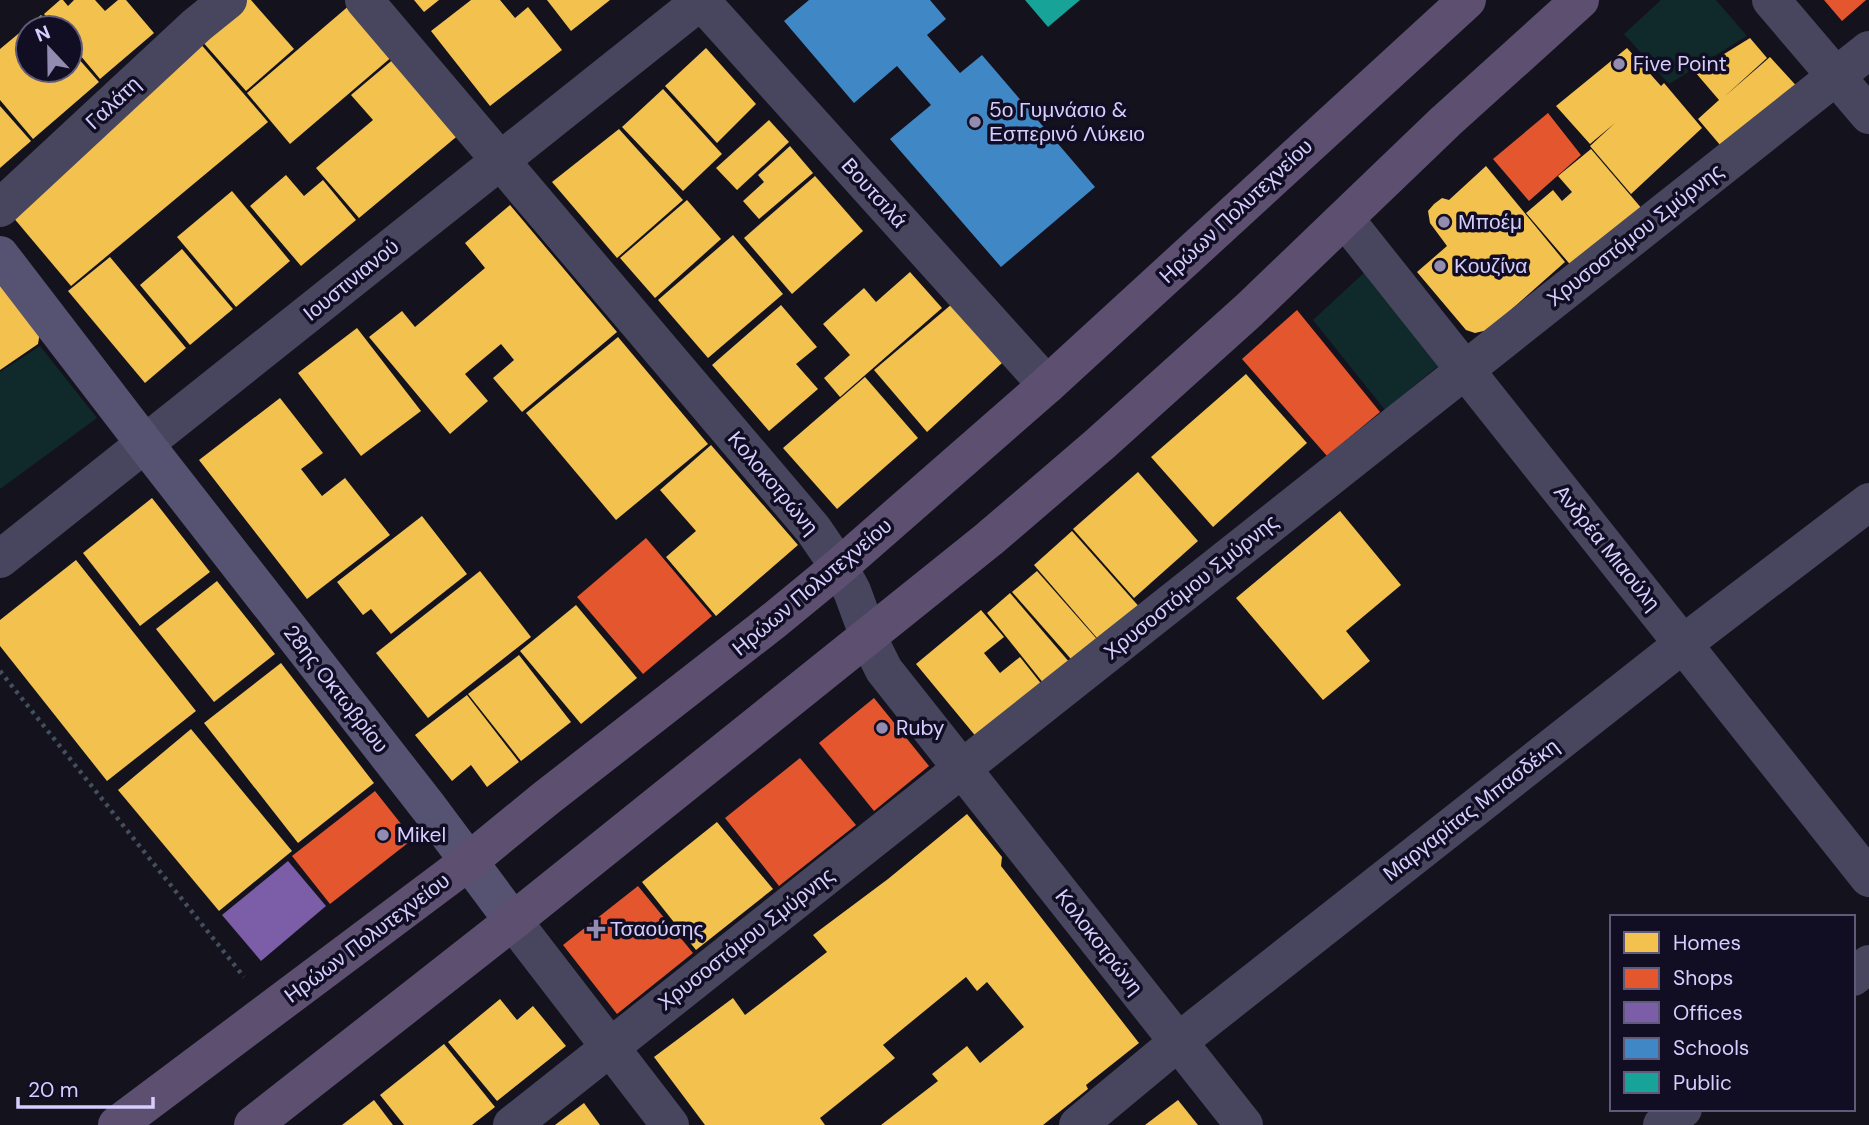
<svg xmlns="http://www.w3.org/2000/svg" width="1869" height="1125" font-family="'DM Sans',sans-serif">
<rect width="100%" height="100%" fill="#14121d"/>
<g fill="#10292a">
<path d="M1661,0H1716L1747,36L1669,84L1624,34Z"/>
<path d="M1367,270L1444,361L1385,410L1313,320Z"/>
<path d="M40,346L97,418L0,489V372Z"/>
</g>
<g fill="#f2c14e">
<path d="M60,0H63L68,6L74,0H95L105,11L118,0H126L154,33L100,79L70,43V28H57L44,14Z"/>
<path d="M246,0H251L294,49L246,91L201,40Z"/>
<path d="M414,0H439L424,12Z"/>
<path d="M471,0H500L515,18L528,7L562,50L490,106L431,31Z"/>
<path d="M547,0H610L571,31Z"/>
<path d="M351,4L394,55L290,144L247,93Z"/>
<path d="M41,15L52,28H28V70H70V49L99,82L33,139L0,100V49Z"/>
<path d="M1750,38L1767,58L1724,97L1770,57L1802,92L1726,152L1698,119L1719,100L1695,72Z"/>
<path d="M199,42L268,122L71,286L7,210Z"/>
<path d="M706,48L756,104L717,143L665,86Z"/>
<path d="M1627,48L1661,86L1664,83L1702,128L1631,194L1590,146L1615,123L1590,144L1556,106Z"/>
<path d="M396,57L461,133L359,218L316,168L373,120L351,95Z"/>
<path d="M663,89L722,154L683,191L622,127Z"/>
<path d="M0,106L31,141L0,168Z"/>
<path d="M769,120L789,142L737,190L716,168Z"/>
<path d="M619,129L683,200L617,258L552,182Z"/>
<path d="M790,146L813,173L759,219L743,201L764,182L758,175Z"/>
<path d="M1591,149L1643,210L1574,269L1526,213L1553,190L1562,201L1572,192L1558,176Z"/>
<path d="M1486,166L1565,262L1488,330L1475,333L1466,330L1417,272L1447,246L1430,223L1428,211L1434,204L1442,198L1449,200Z"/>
<path d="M286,175L304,196L323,180L356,220L301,266L250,206Z"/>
<path d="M815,176L863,231L792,294L744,238Z"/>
<path d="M232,191L290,261L236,307L177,237Z"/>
<path d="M687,200L721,239L655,298L620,258Z"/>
<path d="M510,205L617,332L522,412L493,378L514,360L501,344L465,374L488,401L450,434L369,337L402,311L415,327L485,268L465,243Z"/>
<path d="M733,235L783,294L708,358L658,300Z"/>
<path d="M182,249L233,309L190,345L140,285Z"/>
<path d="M110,257L186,348L145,383L68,291Z"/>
<path d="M910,272L942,308L840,397L824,378L850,355L823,324L864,288L876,302Z"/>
<path d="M0,282L40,332L38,344L0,370Z"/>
<path d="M952,304L1002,363L927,432L874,370Z"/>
<path d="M781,305L817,347L796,364L818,389L769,431L712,365Z"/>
<path d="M357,328L421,411L361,456L298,373Z"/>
<path d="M618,337L708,444L616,520L526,413Z"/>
<path d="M1246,374L1307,443L1213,527L1151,457Z"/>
<path d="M865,377L918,438L837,509L783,448Z"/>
<path d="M280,398L323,453L301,469L322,496L345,478L390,535L307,599L199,460Z"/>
<path d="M711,445L798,545L716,616L666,557L696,531L660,490Z"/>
<path d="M1138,472L1198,541L1134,598L1073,529Z"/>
<path d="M152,498L210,572L140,626L83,553Z"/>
<path d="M1340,511L1401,585L1346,631L1370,661L1323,700L1236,598Z"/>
<path d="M422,516L467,574L391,634L371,609L363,615L337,582Z"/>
<path d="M1072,531L1142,610L1103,645L1034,565Z"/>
<path d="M76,560L196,711L107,781L0,646V620Z"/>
<path d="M480,571L531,637L428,718L376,653Z"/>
<path d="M1037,571L1103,646L1078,667L1012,592Z"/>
<path d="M217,581L275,654L214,702L156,629Z"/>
<path d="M1010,593L1070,663L1044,684L987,613Z"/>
<path d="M576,605L637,678L581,724L520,651Z"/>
<path d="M981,610L1004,637L984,653L1000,673L1020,657L1043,686L978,739L916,664Z"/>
<path d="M519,655L571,722L521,761L468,694Z"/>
<path d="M281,663L374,783L298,843L204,723Z"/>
<path d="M467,695L519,762L487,787L471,765L452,781L415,735Z"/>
<path d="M191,729L292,851L219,911L118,790Z"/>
<path d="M967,814L1002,857L1001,866L1139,1043L1086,1085L1088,1089L1043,1125H881L938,1081L932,1074L967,1046L980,1063L1024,1027L987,982L977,991L966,977L883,1045L895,1058L820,1118L825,1125H705L654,1057L733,998L745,1015L827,952L813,935L888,879Z"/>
<path d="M717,822L773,889L696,950L642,882Z"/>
<path d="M500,999L517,1020L533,1006L566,1046L497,1101L448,1042Z"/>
<path d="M444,1044L495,1107L472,1125H404L380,1095Z"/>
<path d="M374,1100L393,1125H342Z"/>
<path d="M1178,1100L1198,1125H1145Z"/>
<path d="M584,1103L600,1125H555Z"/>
</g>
<g fill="#e4572e">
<path d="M1824,0H1866L1842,21Z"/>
<path d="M1548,113L1581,155L1529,201L1493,159Z"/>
<path d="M1297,310L1380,412L1327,456L1242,359Z"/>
<path d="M646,538L712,616L643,674L577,597Z"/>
<path d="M874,698L929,766L874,811L819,743Z"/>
<path d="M800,758L856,825L779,886L725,818Z"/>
<path d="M375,791L413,839L330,904L292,856Z"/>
<path d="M638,886L693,953L617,1014L563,945Z"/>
</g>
<path fill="#7b5ea7" d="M288,861L326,906L261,961L222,915Z"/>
<path fill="#3f88c5" d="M809,0H930L946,19L927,35L960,73L982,55L1095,187L1001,267L890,139L931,105L897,66L854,103L784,21Z"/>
<path fill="#17a398" d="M1025,0H1080L1048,27Z"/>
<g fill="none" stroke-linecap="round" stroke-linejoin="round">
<path stroke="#424f5e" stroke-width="4.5" stroke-dasharray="3.5 5" stroke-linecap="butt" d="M0,671L244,977"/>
<g stroke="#48465e" stroke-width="38">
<path d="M364,0L813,529L839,567L852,591L873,648L884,670L1244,1125"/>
<path d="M1771,0L1869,115"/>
<path d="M701,1L1047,385"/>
<path d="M0,208L197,25L228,0"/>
<path d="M1345,219L1869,878"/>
<path d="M0,559L702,0"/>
<path d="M1853,977L1869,964"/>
<path d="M512,1125L1869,50"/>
<path d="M1078,1125L1178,1042L1683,644L1869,502"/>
<path d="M1662,1125L1683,1109"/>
</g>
<path stroke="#48465e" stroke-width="38" d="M513,921L670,1125"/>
<path stroke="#555371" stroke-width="38" d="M0,255L145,444L429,808L513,921"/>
<g stroke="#5c4f70" stroke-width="38">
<path d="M117,1125L468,862L545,799L772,622L839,567L1047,385L1467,0"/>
<path d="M253,1125L513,921L989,539L1100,444L1249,310L1446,121L1580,0"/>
</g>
</g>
<g fill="#918cb0" stroke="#110d22" stroke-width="2.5">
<circle cx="1619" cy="64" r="7"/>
<circle cx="975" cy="122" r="7"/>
<circle cx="1444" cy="222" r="7"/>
<circle cx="1440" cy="266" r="7"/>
<circle cx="882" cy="728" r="7"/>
<circle cx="383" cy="835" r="7"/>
<path d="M592.5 918.5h7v7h7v7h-7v7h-7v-7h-7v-7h7z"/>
</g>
<g text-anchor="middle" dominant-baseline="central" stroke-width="7" stroke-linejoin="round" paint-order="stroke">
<g font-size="21" fill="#d5ceff" stroke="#110d22" text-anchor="start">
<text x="1633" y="64">Five Point</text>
<text x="989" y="110">5ο Γυμνάσιο &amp;<tspan x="989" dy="24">Εσπερινό Λύκειο</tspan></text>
<text x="1458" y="222">Μποέμ</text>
<text x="1454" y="266">Κουζίνα</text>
<text x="896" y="728">Ruby</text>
<text x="397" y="835">Mikel</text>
<text x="610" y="929">Τσαούσης</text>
</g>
<g font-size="21" fill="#d5ceff" stroke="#110d22">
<text transform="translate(113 103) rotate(-43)">Γαλάτη</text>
<text transform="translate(874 193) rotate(48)">Βουτσιλά</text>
<text transform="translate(1236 211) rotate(-43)">Ηρώων Πολυτεχνείου</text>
<text transform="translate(1635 235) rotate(-38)">Χρυσοστόμου Σμύρνης</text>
<text transform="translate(351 280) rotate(-39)">Ιουστινιανού</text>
<text transform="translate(773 483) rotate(50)">Κολοκοτρώνη</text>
<text transform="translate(1607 548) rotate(51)">Ανδρέα Μιαούλη</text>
<text transform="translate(812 587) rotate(-40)">Ηρώων Πολυτεχνείου</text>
<text transform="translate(1191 587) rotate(-39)">Χρυσοστόμου Σμύρνης</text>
<text transform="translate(336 689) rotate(52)">28ης Οκτωβρίου</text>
<text transform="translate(1471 810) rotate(-38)">Μαργαρίτας Μπασδέκη</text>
<text transform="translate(367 938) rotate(-37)">Ηρώων Πολυτεχνείου</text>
<text transform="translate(746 939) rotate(-38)">Χρυσοστόμου Σμύρνης</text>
<text transform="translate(1099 942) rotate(52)">Κολοκοτρώνη</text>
</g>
</g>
<rect x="1610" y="915" width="245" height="196" fill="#110d22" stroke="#5f5a7a" stroke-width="2"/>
<rect x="1624" y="932" width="35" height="21" fill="#f2c14e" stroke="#5f5a7a" stroke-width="2"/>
<text x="1673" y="950" font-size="21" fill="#d5ceff">Homes</text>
<rect x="1624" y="968" width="35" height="21" fill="#e4572e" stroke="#5f5a7a" stroke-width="2"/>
<text x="1673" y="985" font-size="21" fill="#d5ceff">Shops</text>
<rect x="1624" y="1002" width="35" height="21" fill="#7b5ea7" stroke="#5f5a7a" stroke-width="2"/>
<text x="1673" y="1020" font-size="21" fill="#d5ceff">Offices</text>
<rect x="1624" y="1038" width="35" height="21" fill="#3f88c5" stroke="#5f5a7a" stroke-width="2"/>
<text x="1673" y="1055" font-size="21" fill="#d5ceff">Schools</text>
<rect x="1624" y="1072" width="35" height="21" fill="#17a398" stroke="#5f5a7a" stroke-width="2"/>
<text x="1673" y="1090" font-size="21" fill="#d5ceff">Public</text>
<g transform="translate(49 49) rotate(338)"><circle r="33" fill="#110d22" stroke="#5f5a7a" stroke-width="2"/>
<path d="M0-5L12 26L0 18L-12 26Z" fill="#918cb0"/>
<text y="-10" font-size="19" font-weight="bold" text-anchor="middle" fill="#d5ceff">N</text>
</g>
<path d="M18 1097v10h135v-10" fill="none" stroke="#d5ceff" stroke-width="3.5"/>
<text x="28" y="1097" font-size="21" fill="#d5ceff" stroke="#110d22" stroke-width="5" paint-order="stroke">20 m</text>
</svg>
